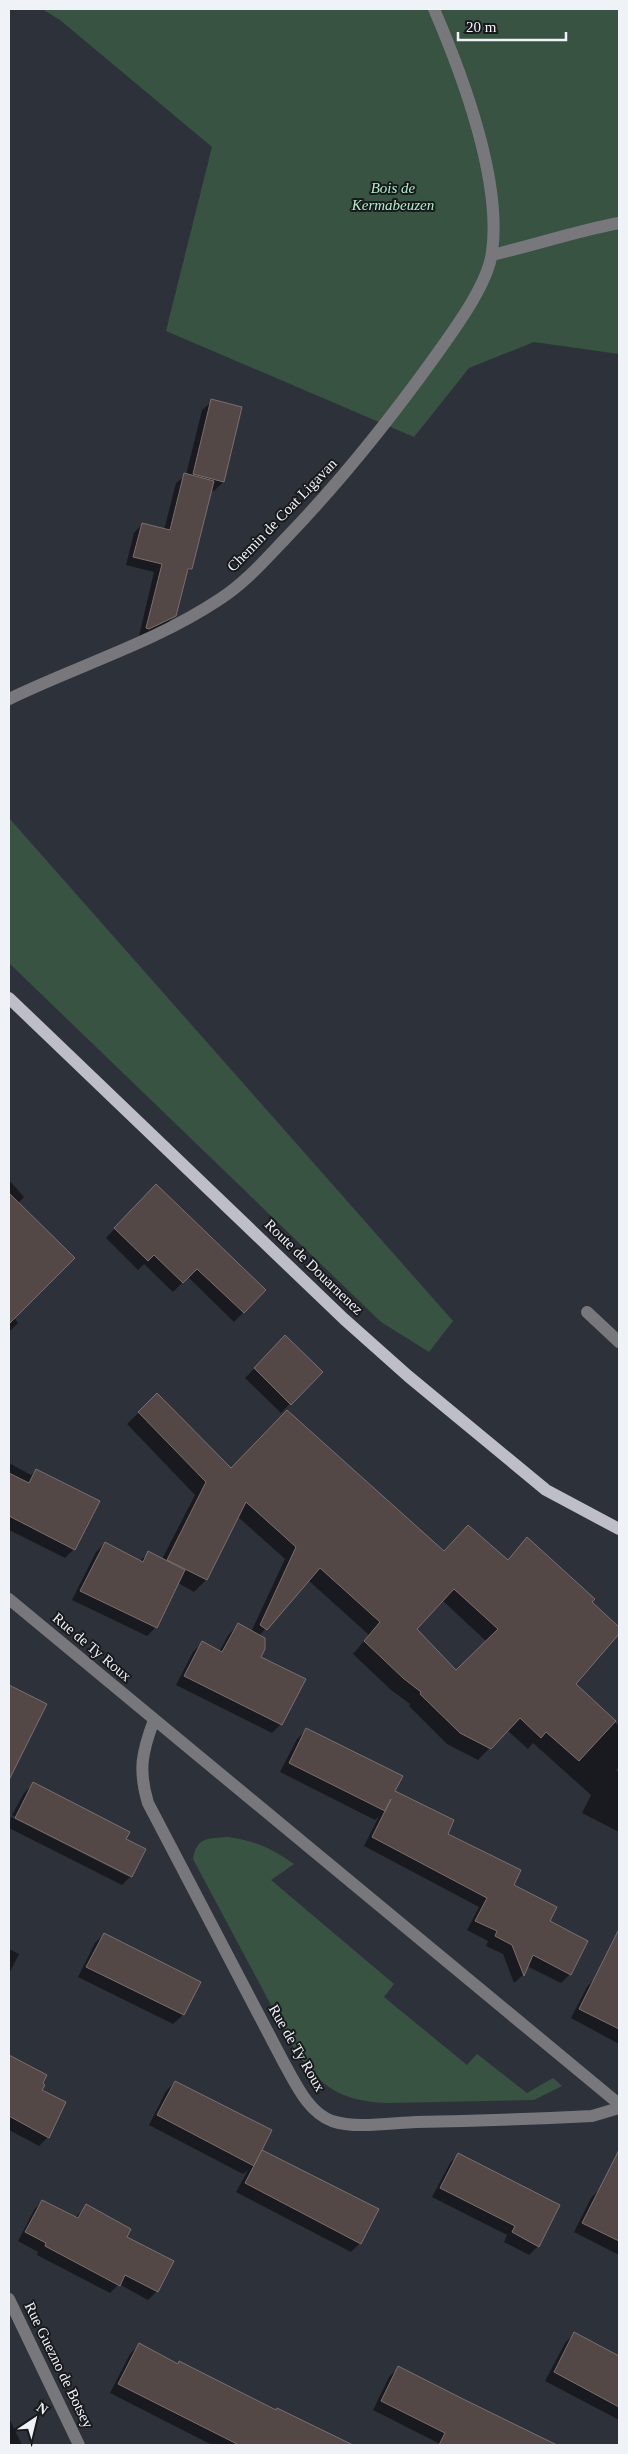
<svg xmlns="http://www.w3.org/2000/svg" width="628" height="2454" font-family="'Times New Roman',serif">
<rect width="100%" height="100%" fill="#2d323a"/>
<g fill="#385342">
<path d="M42,9H619V354L534,342L469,368L414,437L166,331L212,147L60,20Z"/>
<path d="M9,818L453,1321L429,1352L381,1322L9,963Z"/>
<path d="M228,1837C256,1841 271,1848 294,1864L271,1880L394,1984L384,1997L467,2065L477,2054L527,2093L553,2078L562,2086L534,2100L387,2103C341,2101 321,2088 295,2050L193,1859C197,1836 208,1839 228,1837Z"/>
</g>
<g fill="#0007" fill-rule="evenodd">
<path d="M212,401L240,408L223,482L214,491L210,490L191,569L185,574L175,615L166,624L139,636L154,572L126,565L134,533L142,524L164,530L176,483L186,475L202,410Z"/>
<path d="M9,1180L24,1197L18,1203L14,1317L18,1323L9,1332Z"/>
<path d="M147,1194L265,1290L234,1322L188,1277L173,1292L144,1264L138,1270L106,1238Z"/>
<path d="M285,1337L321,1372L281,1413L245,1378Z"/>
<path d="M157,1395L230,1470L443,1552L507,1561L527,1539L619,1629V1632L574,1684L619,1726V1767L616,1770L619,1772V1832L582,1813L591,1795L533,1743L528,1749L507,1730L478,1760L447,1744L409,1706L410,1704L391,1690L353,1654L369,1635L308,1580L259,1636V1658L281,1724L272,1733L176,1685L193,1652L202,1643L219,1652L229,1634L238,1625L251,1632L285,1559L238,1517L206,1580L194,1592L178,1583L156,1627L147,1636L72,1600L96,1552L105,1543L140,1561L149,1552L162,1559L195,1495L127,1424ZM442,1600L487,1642L456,1672L416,1629Z"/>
<path d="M9,1463L31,1475L36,1471L74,1549L65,1558L9,1530Z"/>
<path d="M9,1686L45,1704L12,1761L9,1759Z"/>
<path d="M306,1730L394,1792L512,1885L548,1922L570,1974L561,1983L527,1966L523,1975L514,1983L503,1954L486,1946L488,1941L467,1930L479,1907L364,1846L379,1816L375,1820L280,1772L297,1739Z"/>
<path d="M33,1784L125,1840L131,1876L122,1885L9,1828L11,1817L129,1877V1874L12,1815L24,1793Z"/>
<path d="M104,1934L199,1982L183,2015L173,2024L78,1977L95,1943Z"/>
<path d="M9,1949L19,1954L9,1974Z"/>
<path d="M596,1977L619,1989V2044L571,2018L587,1987Z"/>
<path d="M12,2058L41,2090L48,2137L39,2146L9,2130V2062Z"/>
<path d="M175,2082L360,2243L351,2252L236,2192L248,2170L243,2174L149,2125L166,2091Z"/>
<path d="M459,2154L538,2246L529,2255L504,2242L507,2235L432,2197L450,2163Z"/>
<path d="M600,2189L619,2198V2255L574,2232L591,2198Z"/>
<path d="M42,2201L75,2218L86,2206L126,2238L157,2291L148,2300L119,2284L110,2293L37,2255L38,2252L18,2241L34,2210Z"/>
<path d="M574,2334L619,2357V2420L545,2381L565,2343Z"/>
<path d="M139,2345L334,2437L330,2445H212L110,2393L130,2354Z"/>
<path d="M398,2368L523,2430L516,2445H442L373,2410L389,2377Z"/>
<path d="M9,2418L22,2445H9Z"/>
</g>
<g fill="#534846" stroke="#7b6f6d" fill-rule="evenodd">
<path d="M211,399L242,407L224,482L193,474Z"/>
<path d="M184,473L214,481L192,569H188L176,616L149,629L146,628L162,564L133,557L142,523L170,530Z"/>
<path d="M156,1184L266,1290L244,1313L197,1269L183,1283L154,1255L148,1261L114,1228Z"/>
<path d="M9,1193L75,1258L9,1324Z"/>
<path d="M285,1335L323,1372L291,1405L254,1368Z"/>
<path d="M157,1393L231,1468L287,1410L444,1551L468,1525L508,1560L527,1537L595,1599L592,1602L619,1627V1634L576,1684L616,1721L579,1761L546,1732L541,1738L520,1718L491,1749L460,1733L420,1694L421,1692L403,1678L364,1641L380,1622L320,1568L267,1630L260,1625L296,1547L246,1502L207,1580L167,1560L206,1482L138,1412ZM454,1589L498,1629L456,1670L417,1629Z"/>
<path d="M36,1469L100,1501L75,1550L9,1516V1473L29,1483Z"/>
<path d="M105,1542L143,1562L148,1551L185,1570L157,1628L80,1591Z"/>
<path d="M238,1623L265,1638V1649L261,1657L306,1679L282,1725L184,1676L202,1641L222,1652Z"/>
<path d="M9,1685L47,1704L9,1780Z"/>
<path d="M306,1728L403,1776L395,1791L454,1820L448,1834L521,1870L514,1885L557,1907L550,1921L588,1941L571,1975L533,1955L524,1976L512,1945L495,1936L497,1931L475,1921L487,1898L372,1837L391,1799L385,1811L289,1763Z"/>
<path d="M33,1782L130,1832L126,1839L146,1849L132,1877L15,1818Z"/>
<path d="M619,1929V2029L579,2009Z"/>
<path d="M104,1933L201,1982L184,2015L86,1967Z"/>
<path d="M9,2055L47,2075L43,2083L45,2085L42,2090L66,2102L49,2138L9,2116Z"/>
<path d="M175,2081L272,2130L254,2166L157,2115Z"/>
<path d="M262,2150L379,2209L361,2244L245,2183Z"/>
<path d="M619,2150V2241L582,2223Z"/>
<path d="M458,2153L560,2205L539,2247L512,2232L515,2226L440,2188Z"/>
<path d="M42,2200L78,2218L86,2204L131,2229L127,2237L174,2261L158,2292L125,2275L120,2286L45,2246L46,2243L25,2232Z"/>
<path d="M574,2332L619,2356V2407L554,2372Z"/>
<path d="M139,2343L178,2364L179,2361L276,2410L277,2408L353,2445H239L118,2384Z"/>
<path d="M398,2366L463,2399L557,2445H439L445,2433L381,2401Z"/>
</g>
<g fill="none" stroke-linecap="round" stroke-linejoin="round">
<g stroke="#78787c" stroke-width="12">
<path d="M492,255C535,245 576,231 619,223"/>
<path d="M9,699C79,665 154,643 220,599C245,583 265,560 285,539C340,482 388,422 434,358C453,331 488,285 492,252C502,181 462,74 434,9"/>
<path d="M587,1312L619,1342"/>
<path d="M9,1599L619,2104"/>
<path d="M154,1720C142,1752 138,1770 148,1803L284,2063C296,2084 308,2112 332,2121C355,2129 391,2123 416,2122C474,2121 533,2119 592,2116L619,2108"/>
<path d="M9,2299L79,2445"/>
</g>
<path stroke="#bdbec7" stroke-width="12" d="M9,998L344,1319L408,1376L546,1490L619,1529"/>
</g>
<g text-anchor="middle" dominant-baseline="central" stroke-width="4" stroke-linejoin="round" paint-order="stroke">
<g font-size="15" font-style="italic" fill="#b1edc5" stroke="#181a1d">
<text x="393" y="188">Bois de<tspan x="393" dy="17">Kermabeuzen</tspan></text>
</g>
<g font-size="15" fill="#eff2f7" stroke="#181a1d">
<text transform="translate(282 515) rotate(-46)">Chemin de Coat Ligavan</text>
<text transform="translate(314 1267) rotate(44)">Route de Douarnenez</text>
<text transform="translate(92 1647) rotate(40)">Rue de Ty Roux</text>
<text transform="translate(297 2048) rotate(60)">Rue de Ty Roux</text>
<text transform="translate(59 2365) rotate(64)">Rue Guezno de Botsey</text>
</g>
</g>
<rect width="628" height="2454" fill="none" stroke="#eff2f7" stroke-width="20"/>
<g transform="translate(35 2419) rotate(35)" stroke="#181a1d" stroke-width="4" paint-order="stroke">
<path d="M0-4L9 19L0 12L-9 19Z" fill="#eff2f7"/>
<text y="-8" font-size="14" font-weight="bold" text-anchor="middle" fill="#eff2f7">N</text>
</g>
<path d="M458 32v8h108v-8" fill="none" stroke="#eff2f7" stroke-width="2.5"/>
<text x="466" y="32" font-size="15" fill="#eff2f7" stroke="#181a1d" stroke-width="4" paint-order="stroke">20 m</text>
</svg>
